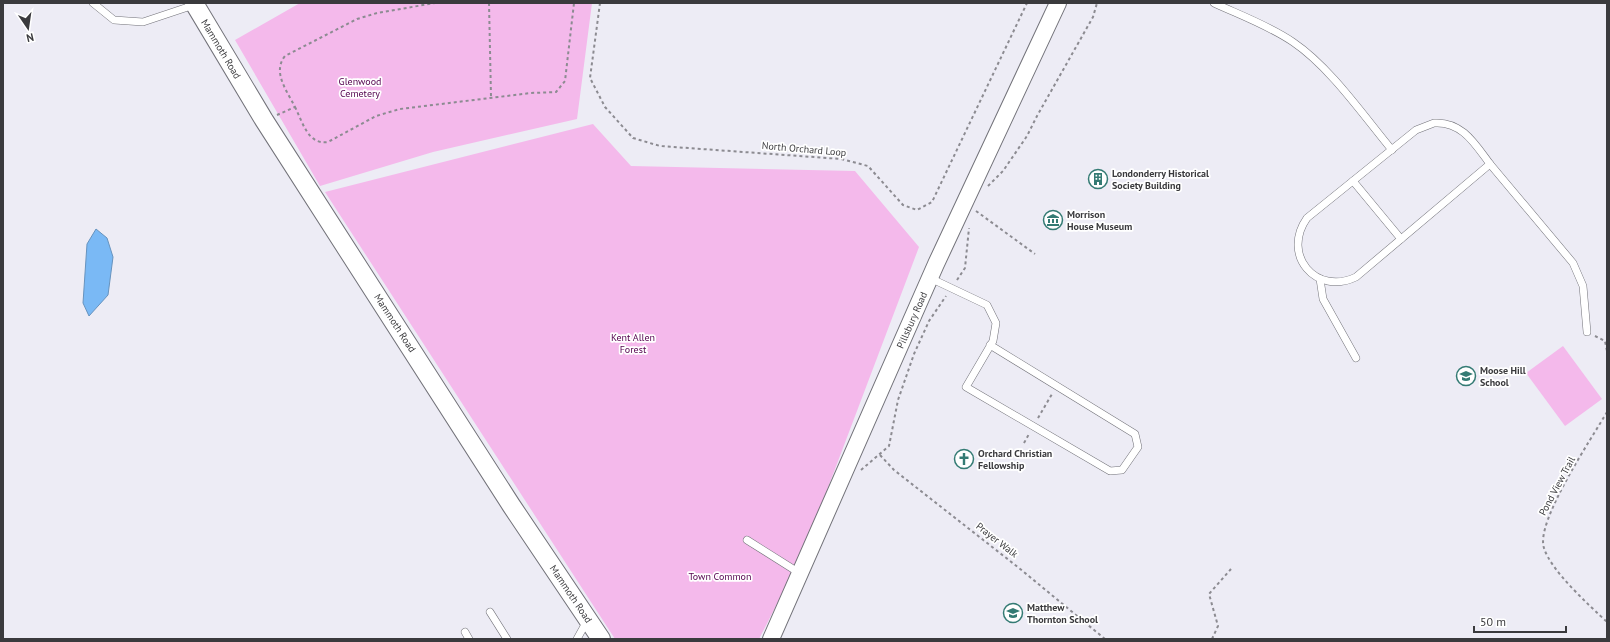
<svg xmlns="http://www.w3.org/2000/svg" width="1610" height="642" font-family="'PT Sans',sans-serif">
<rect width="100%" height="100%" fill="#edecf5"/>
<g fill="#f4b9eb">
<path d="M300,3H592L577,119L433,152L320,186L235,40Z"/>
<path d="M593,124L631,166L855,171L919,247L804,551L759,639H615L325,192Z"/>
<path d="M1563,346L1602,399L1565,426L1526,373Z"/>
</g>
<path fill="#7ab9f5" stroke="#6793be" d="M96,229L107,238L113,257L108,295L89,316L83,303L87,244Z"/>
<g fill="none" stroke-linecap="round" stroke-linejoin="round">
<g stroke="#727279" stroke-width="8">
<g id="service">
<path d="M93,3L114,20L143,22L194,5"/>
<path d="M1214,3C1240,15 1270,26 1293,42C1330,67 1363,115 1392,150"/>
<path d="M1434,123C1462,121 1475,144 1490,164L1356,277C1316,296 1281,255 1307,218L1416,130Z"/>
<path d="M1490,164L1573,263L1583,286L1587,332"/>
<path d="M1353,181L1401,239"/>
<path d="M930,278L987,305L996,323L993,341L966,387L1110,471L1122,470L1138,447L1135,434L990,345"/>
<path d="M1320,279L1323,299L1356,358"/>
<path d="M747,540L801,574"/>
<path d="M490,612L507,639"/>
<path d="M465,632L469,639"/>
<path d="M577,639L587,621"/>
</g>
</g>
<g stroke="#727279" stroke-width="18">
<path id="tertiary" d="M771,639L936,264L1058,3"/>
</g>
<g stroke="#727279" stroke-width="20">
<path id="secondary" d="M194,3L264,120L511,505L601,639"/>
</g>
<g stroke="#8c8b91" stroke-width="2" stroke-dasharray="3 3" stroke-linecap="butt">
<path d="M489,3L491,97"/>
<path d="M600,3L590,78L605,107L633,138L660,146L841,159L868,166L903,205L917,210L932,202L1027,3"/>
<path d="M295,107C303,123 308,145 328,142L376,116L400,109L531,93L556,92L565,81L574,3"/>
<path d="M277,115L295,107C287,91 272,72 285,56L357,19L377,13L435,3"/>
<path d="M988,186L1003,171L1027,136L1037,116L1093,17L1097,3"/>
<path d="M976,211L1035,254"/>
<path d="M957,280L965,268L969,228"/>
<path d="M1595,336L1605,341L1607,351"/>
<path d="M1607,412C1592,438 1535,522 1544,548C1551,571 1589,605 1607,622"/>
<path d="M1038,418L1052,394"/>
<path d="M1024,443L1029,434"/>
<path d="M880,455L894,470L1019,568L1105,639"/>
<path d="M861,470L889,446L898,400L914,354L929,321L946,296"/>
<path d="M1212,639L1218,626L1209,594L1231,569"/>
</g>
<use href="#service" stroke="#fff" stroke-width="7"/>
<use href="#tertiary" stroke="#fff" stroke-width="16"/>
<use href="#secondary" stroke="#fff" stroke-width="18"/>
</g>
<defs>
<g id="building-ring" transform="scale(1)"><circle r="9.5" fill="#fff" stroke="#347b74" stroke-width="1.5"/><path d="M-4-6H4V6H1V3H-1V6H-4ZM-2.5-4.3h1.7v1.8h-1.7ZM.8-4.3h1.7v1.8H.8ZM-2.5-1h1.7V.8h-1.7ZM.8-1h1.7V.8H.8Z" fill="#347b74"/></g>
<g id="museum-ring" transform="scale(1)"><circle r="9.5" fill="#fff" stroke="#347b74" stroke-width="1.5"/><path d="M0-6L6-3V-2H-6V-3ZM-5-1h2V3h-2ZM-1-1h2V3h-2ZM3-1h2V3H3ZM-6 4H6V6H-6Z" fill="#347b74"/></g>
<g id="school-ring" transform="scale(1)"><circle r="9.5" fill="#fff" stroke="#347b74" stroke-width="1.5"/><path d="M0-5L7-2L0 1L-7-2ZM-4 1L0 2.5L4 1V4Q0 6-4 4Z" fill="#347b74"/></g>
<g id="church-ring" transform="scale(1)"><circle r="9.5" fill="#fff" stroke="#347b74" stroke-width="1.5"/><path d="M-1.2-6h2.4v3.5h3.3v2.4h-3.3V6h-2.4V-.1h-3.3v-2.4h3.3Z" fill="#347b74"/></g>
</defs>
<g fill-rule="evenodd">
<use href="#building-ring" x="1098" y="179"/>
<use href="#museum-ring" x="1053" y="220"/>
<use href="#school-ring" x="1466" y="376"/>
<use href="#church-ring" x="964" y="459"/>
<use href="#school-ring" x="1013" y="613"/>
</g>
<g text-anchor="middle" dominant-baseline="central" stroke-width="3.5" stroke-linejoin="round" paint-order="stroke">
<g font-size="10" fill="#3a3a3d" stroke="#fff">
<text transform="translate(221 49) rotate(59)">Mammoth Road</text>
<text transform="translate(804 149) rotate(5)">North Orchard Loop</text>
<text transform="translate(912 320) rotate(-66)">Pillsbury Road</text>
<text transform="translate(395 323) rotate(57)">Mammoth Road</text>
<text transform="translate(1557 486) rotate(-62)">Pond View Trail</text>
<text transform="translate(997 540) rotate(38)">Prayer Walk</text>
<text transform="translate(571 594) rotate(56)">Mammoth Road</text>
</g>
<g font-size="10" fill="#52004d" stroke="#fff">
<text x="360" y="81">Glenwood<tspan x="360" dy="12">Cemetery</tspan></text>
<text x="633" y="337">Kent Allen<tspan x="633" dy="12">Forest</tspan></text>
<text x="720" y="576">Town Common</text>
</g>
<g font-size="10" font-weight="bold" fill="#3a3a3d" stroke="#fff" text-anchor="start">
<text x="1112" y="173">Londonderry Historical<tspan x="1112" dy="12">Society Building</tspan></text>
<text x="1067" y="214">Morrison<tspan x="1067" dy="12">House Museum</tspan></text>
<text x="1480" y="370">Moose Hill<tspan x="1480" dy="12">School</tspan></text>
<text x="978" y="453">Orchard Christian<tspan x="978" dy="12">Fellowship</tspan></text>
<text x="1027" y="607">Matthew<tspan x="1027" dy="12">Thornton School</tspan></text>
</g>
</g>
<rect width="1610" height="642" fill="none" stroke="#3a3a3d" stroke-width="8"/>
<g transform="translate(28 28) rotate(167)" stroke="#ffffff" stroke-width="3" paint-order="stroke">
<path d="M0-3L7 15L0 10L-7 15Z" fill="#3a3a3d"/>
<text y="-6" font-size="11" font-weight="bold" text-anchor="middle" fill="#3a3a3d">N</text>
</g>
<path d="M1474 626v6h92v-6" fill="none" stroke="#3a3a3d" stroke-width="2"/>
<text x="1480" y="626" font-size="12" fill="#3a3a3d" stroke="#ffffff" stroke-width="3" paint-order="stroke">50 m</text>
</svg>
